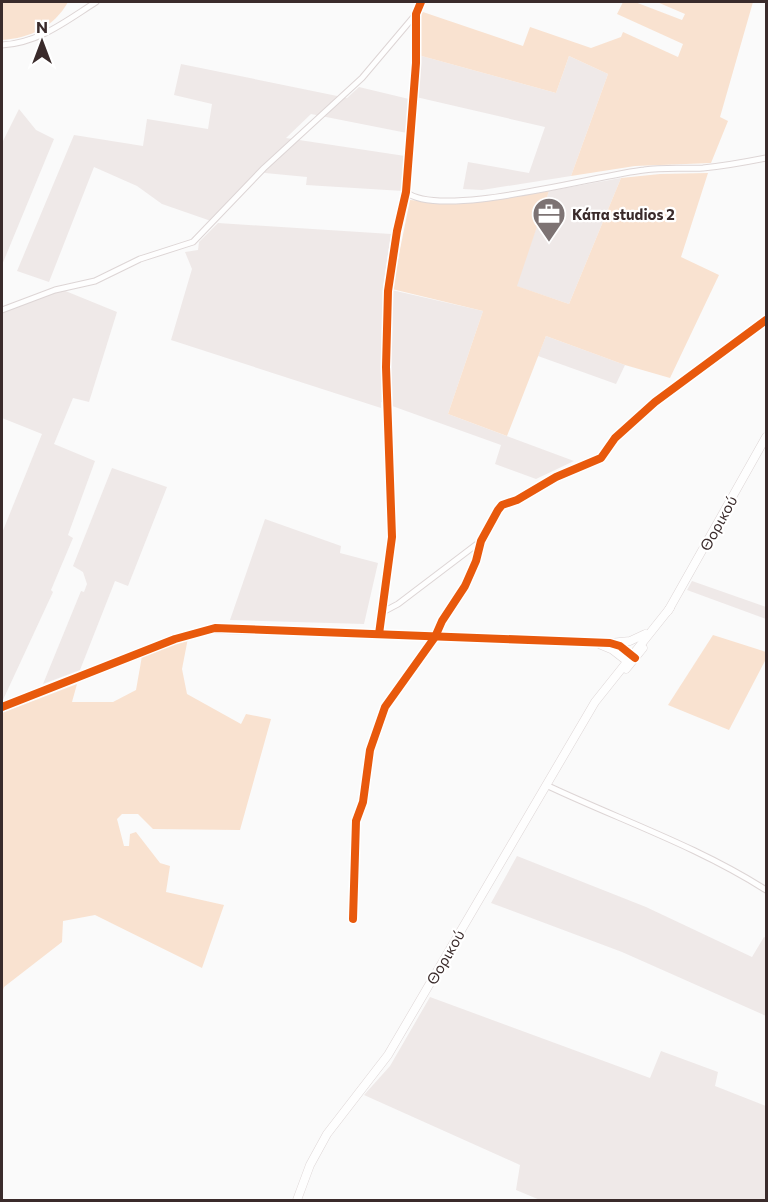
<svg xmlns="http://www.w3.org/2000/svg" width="768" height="1202" font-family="Commissioner,sans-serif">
<rect width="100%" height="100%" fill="#fafafa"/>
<g fill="#efe9e8">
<path d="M418,55L556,93L569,56L608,74L571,176L482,190L463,189L468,162L529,173L545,127L416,97Z"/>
<path d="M181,64L347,98L359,87L409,99L407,133L311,114L286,138L405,156L403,191L306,185L307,177L265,173L260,168L211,221L162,204L137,186L94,167L49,282L17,271L74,135L143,146L147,119L208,129L212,104L174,95Z"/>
<path d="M19,109L36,130L54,139L2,265V143Z"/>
<path d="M621,178L569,304L516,286L549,191Z"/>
<path d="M218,223L391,234L383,288L483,311L448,414L574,461L536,479L495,464L501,445L381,402V408L171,340L192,269L185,252L198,250L199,242Z"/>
<path d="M63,290L117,312L89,402L73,398L54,444L95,461L68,535L73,538L51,590L53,592L2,702V533L42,434L2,418V308Z"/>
<path d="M546,336L625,365L616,384L538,356Z"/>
<path d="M112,468L167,487L128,586L115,581L80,670L43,684L81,591L84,592L87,584L83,572L73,566Z"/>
<path d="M265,519L341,546L340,553L378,563L364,624L230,620Z"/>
<path d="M692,581L766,607V619L687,590Z"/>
<path d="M517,856L646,907L752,957L764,937L766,938V1016L622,952L491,903Z"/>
<path d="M430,997L650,1078L661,1051L718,1072L715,1086L766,1106V1200H540L516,1190L520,1165L364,1095L390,1066Z"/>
</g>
<g fill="#f9e2d0">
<path d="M2,2H68C54,27 30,38 2,40Z"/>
<path d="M623,2H635L682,20L685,14L657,2H753L720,117L728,121L711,163L635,166L571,176L608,74L569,56L556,93L418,55L417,27L420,11L523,46L530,27L591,48L621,37L623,32L678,57L683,44L617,14Z"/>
<path d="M708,173L681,257L719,275L670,378L625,365L546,336L507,436L448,414L483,311L392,289L410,200C457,205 502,199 549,191L517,286L569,304L621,178L660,174Z"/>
<path d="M713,635L766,652V659L729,730L668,705Z"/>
<path d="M188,638L182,669L187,694L241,724L246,714L271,719L240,830L153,829L138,814H122L117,819L124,846H129L130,834L136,832L160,863L170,866L166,892L224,905L202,968L95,915L63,921L62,942L4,987L2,993V713L77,684L72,702H113L136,690L142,656Z"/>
</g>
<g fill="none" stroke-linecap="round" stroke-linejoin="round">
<g stroke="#ddd5d5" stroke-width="7">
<g id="minor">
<path d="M2,45C39,43 66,21 96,2"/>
<path d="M406,192C440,220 597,175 644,170C664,167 683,169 703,168C724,166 746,162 766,158"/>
<path d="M2,310L55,290L95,281L140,259L193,242L264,168L362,78L416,14"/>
<path d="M381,613L398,604L481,541"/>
<path d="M2,707L203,630L379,634"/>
<path d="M546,785C620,820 697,846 766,890"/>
<path d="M353,919L356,821L363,802L370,750L385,707L435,637L442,621L465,586L476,561L481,541L498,510L502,505L517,500L556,477L601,458L615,438L655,402L766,320"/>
</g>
</g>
<g stroke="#ddd5d5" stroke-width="8">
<g id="tertiary">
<path d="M421,2L416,14V63L406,192L397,231L388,291L386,367L392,537L379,634L610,643L620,646L635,658"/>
<path d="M600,645L612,650L630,664"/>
</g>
</g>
<g stroke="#ddd5d5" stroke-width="9">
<g id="secondary">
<path d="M668,611L766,437"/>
<path d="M610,643L630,641L645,634"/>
<path d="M626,669L643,648"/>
<path d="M297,1200L310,1165L327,1134L388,1055L595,702L670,608"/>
</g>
</g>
<use href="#minor" stroke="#fefefe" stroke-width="5"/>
<use href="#tertiary" stroke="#fefefe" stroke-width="7"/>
<use href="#secondary" stroke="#fefefe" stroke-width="8"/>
<g stroke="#fff" stroke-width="11">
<g id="cycleway">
<path d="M379,634L392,537L386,367L388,291L397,231L406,192L416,63V14L421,2"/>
<path d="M2,707L175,639L215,628L610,643L620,646L635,658"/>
<path d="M353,919L356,821L363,802L370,750L385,707L435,637L442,621L465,586L476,561L481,541L498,510L502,505L517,500L556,477L601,458L615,438L655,402L766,320"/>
</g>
</g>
<use href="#cycleway" stroke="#e8590c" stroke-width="8"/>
</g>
<defs>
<g id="office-pin" transform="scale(1.725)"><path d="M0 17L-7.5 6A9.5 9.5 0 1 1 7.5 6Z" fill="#7d7373" stroke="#fff"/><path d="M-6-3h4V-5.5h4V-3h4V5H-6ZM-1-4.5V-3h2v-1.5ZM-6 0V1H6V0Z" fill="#fff"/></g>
</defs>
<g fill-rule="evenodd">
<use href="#office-pin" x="549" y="214"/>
</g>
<g text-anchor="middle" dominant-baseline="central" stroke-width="4.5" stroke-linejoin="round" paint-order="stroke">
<g font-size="15" font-weight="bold" fill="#3a2b2b" stroke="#fff" text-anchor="start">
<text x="572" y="214">Κάπα studios 2</text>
</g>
<g font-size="15" fill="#3a2b2b" stroke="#fff">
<text transform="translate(718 523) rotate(-61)">Θορικού</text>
<text transform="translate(445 957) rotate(-60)">Θορικού</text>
</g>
</g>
<rect width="768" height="1202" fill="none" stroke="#3a2b2b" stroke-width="6"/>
<g transform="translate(42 42)" stroke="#ffffff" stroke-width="4.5" paint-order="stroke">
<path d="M0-4.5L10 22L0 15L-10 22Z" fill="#3a2b2b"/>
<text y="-9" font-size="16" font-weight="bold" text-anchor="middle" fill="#3a2b2b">N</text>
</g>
</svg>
